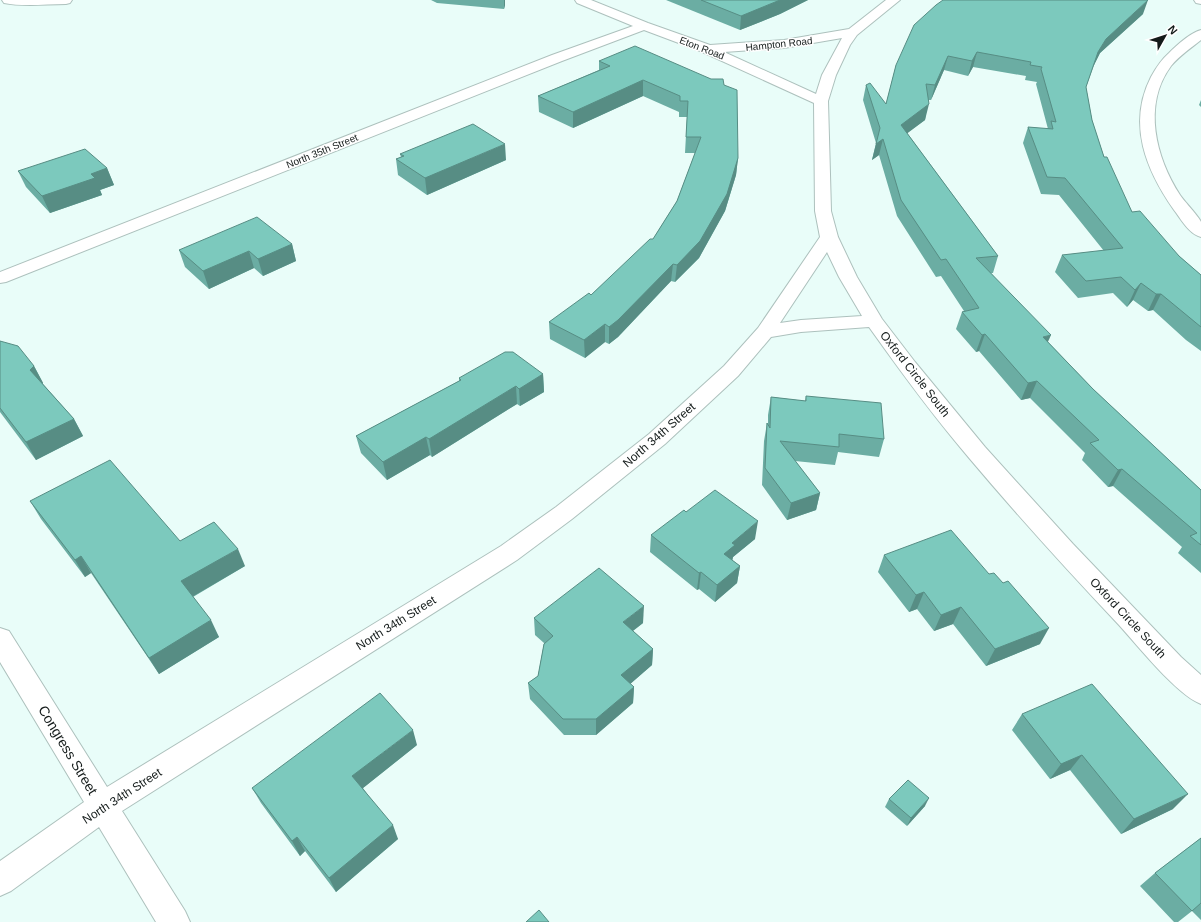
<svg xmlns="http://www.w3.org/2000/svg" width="1201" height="922" font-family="Arial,sans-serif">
<rect width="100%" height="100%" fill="#e9fdf9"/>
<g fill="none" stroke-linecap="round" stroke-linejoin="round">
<g stroke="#adc1bd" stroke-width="2">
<g id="minor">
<path d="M2,0H72L70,3L66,4C46,4 23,7 4,3Z"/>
<path d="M575,0H591L648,23L710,45L784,40L849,29L886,0H900L857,35L850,45L836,75L828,101L831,211L838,237L857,277L882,319L915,362L985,447L1073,544L1181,657L1201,675V704C1177,695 1138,646 1119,625C1068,571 1018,516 970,459C934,417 901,372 869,327L801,332L771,337L738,376L665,444L572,519L517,560L122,811L185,911L190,922H156L99,827L11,891L0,896V861L84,802L0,662V628L9,631L107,787L501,546L556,507L649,434L724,366L758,328L820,237L815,211L814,103L700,51L644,30L562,61L6,282L0,283V272L552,55L633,26L577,3ZM842,38L822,75L816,94L724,52L784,48ZM827,252L839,277L862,316L801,320L780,323Z"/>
<path d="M1194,0H1201V4L1196,3Z"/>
<path d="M1201,30V40C1191,48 1179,56 1171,66C1142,105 1156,158 1180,195C1184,201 1200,218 1201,222C1201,226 1201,233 1201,237C1189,234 1181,219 1174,210C1146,170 1127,124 1151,77C1156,68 1161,60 1169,53C1177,45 1190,33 1201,30Z"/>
</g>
</g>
<use href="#minor" fill="#fff" fill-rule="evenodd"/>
</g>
<g fill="#6bada3">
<path d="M431,0H505V5L504,9L437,3Z"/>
<path d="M666,0H808L780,14L740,30Z"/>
<path d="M1143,14L1100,53L1094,65L1086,87L1092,120L1104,157L1132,212L1179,256L1201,275V351L1186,340L1153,310L1148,311L1133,300L1127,307L1113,293L1078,298L1055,272L1062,255L1104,251L1059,195L1041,194L1023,143L1028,127L1048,129L1036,84L1037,82L1025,80L1026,76L973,67L968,76L944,70L931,100H928L925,120L907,133L998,256L993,273H991L1048,342L1093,389L1201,490V573L1178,553L1182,547L1113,486L1108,487L1082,460L1085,453L1030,398L1021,400L979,351L976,352L956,329L962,312L964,311L941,276L936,277L897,216L879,155L872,160L876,143L863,100L866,85L886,104L896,65Z"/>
<path d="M599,61L711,79L738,158L736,175L725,211L699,258L675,282L671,281L618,337L609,344L605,342L585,358L550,339L549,322L591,295L653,239L677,201L695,153H685L687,117H679V112L643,96L573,128L539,112L538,96L599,70Z"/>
<path d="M1201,100V107L1199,105Z"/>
<path d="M400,154L506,160L427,195L398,175L396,159L401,157Z"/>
<path d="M107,168L114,185L100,190L102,195L50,213L26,187L18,171Z"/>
<path d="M292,244L296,261L263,276L254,268L209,289L185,267L179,250Z"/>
<path d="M0,341L34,366L43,383V384L74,419L83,436L36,460L0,412Z"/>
<path d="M543,374L544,392L520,406L517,404L432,457L430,455L387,480L361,453L356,436L459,381V378Z"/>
<path d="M806,396L884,439L879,457L838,452L835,465L795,461L820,493L816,510L787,520L762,485L764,441L767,423L768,425V415L771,397L805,401Z"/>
<path d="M30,501L180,541L245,566L193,597L219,637L159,674L91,573L85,577L41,519Z"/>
<path d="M686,512L755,539L733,557L732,560L740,566L737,583L715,602L699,589L697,590L650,552L651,535Z"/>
<path d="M884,555L989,574L1040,644L986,666L953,624L934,631L917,609L909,612L878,572Z"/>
<path d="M534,618L643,623L633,631L653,649L652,665L630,684L634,687L633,703L596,735H564L530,699L528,683L538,676L544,643L535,635Z"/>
<path d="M1022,714L1173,809L1121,834L1070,770L1050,779L1012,730Z"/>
<path d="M417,745L363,788L398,839L336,892L305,851L300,856L261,803L252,788Z"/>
<path d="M889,799L925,806L907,826L885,807Z"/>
<path d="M1201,838V920L1192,911L1178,922H1174L1140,886L1155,873Z"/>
</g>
<g fill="#578d84">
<path d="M504,0H505V5L504,9Z"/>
<path d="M780,0H808L780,14L740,30L741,16Z"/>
<path d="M1148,0L1143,14L1100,53L1093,67L1098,52L1106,39Z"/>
<path d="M977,52L973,67L968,76L972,61Z"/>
<path d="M948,56L944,70L931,100L935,85Z"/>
<path d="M643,80V96L573,128V112Z"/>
<path d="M929,104L925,120L897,141L901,125Z"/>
<path d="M883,139L879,155L872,160L876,144Z"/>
<path d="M505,144L506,160L427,195L425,178Z"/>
<path d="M738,158L736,175L725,211L699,258L675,282L677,265Z"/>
<path d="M107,168L114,185L100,190L102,195L50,213L42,196L91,174Z"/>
<path d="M292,244L296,261L263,276L258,259Z"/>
<path d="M249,251L254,268L209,289L203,271Z"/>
<path d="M673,264L671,281L618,337L609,344V327Z"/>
<path d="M1141,283L1133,300L1127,307L1135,290Z"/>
<path d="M1156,294H1161L1153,310L1148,311Z"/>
<path d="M605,324V342L585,358L584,340Z"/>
<path d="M985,334L979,351L976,352L982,335Z"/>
<path d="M1051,335L1043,353V337Z"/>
<path d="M34,366L43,383L40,387L30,370Z"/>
<path d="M543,374L544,392L520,406L519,389Z"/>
<path d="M1037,381L1030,398L1021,400L1028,383Z"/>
<path d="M516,386L517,404L432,457L429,439Z"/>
<path d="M74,419L83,436L36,460L26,442Z"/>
<path d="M426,437L430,455L387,480L383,462Z"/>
<path d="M1122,469L1113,486L1108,487L1118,470Z"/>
<path d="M820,493L816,510L787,520L791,503Z"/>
<path d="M758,521L755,539L733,557L732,562L724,554L732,543Z"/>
<path d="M238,549L245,566L190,598L181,581Z"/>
<path d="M81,556L91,573L85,577L75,560Z"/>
<path d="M740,566L737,583L715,602L717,585Z"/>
<path d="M701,572L699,589L697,590L699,573Z"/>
<path d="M924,592L917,609L909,612L916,595Z"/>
<path d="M644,606L643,623L622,639L623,622Z"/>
<path d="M961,607L953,624L934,631L941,615Z"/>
<path d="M211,620L219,637L159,674L149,658Z"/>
<path d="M1049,628L1040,644L986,666L995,649Z"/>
<path d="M653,649L652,665L621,692V675Z"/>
<path d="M634,687L633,703L596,735V719Z"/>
<path d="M413,730L417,745L358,792L352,776Z"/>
<path d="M1082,755L1070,770L1050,779L1061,764Z"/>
<path d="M1188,794L1173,809L1121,834L1134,819Z"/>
<path d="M929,798L925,806L907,826L911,818Z"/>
<path d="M393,825L398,839L336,892L329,878Z"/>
<path d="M297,837L305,851L300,856L292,841Z"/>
</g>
<g fill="#7cc9bd" stroke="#578d84">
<path d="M701,0H780L741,16Z"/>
<path d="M943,0H1148L1106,39L1098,52L1086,87L1092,120L1104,157H1107L1132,212L1140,211L1179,256L1201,275V327L1161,294H1156L1141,283L1135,290L1121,277L1086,281L1062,255L1123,248L1065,178L1047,177L1028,127L1053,129L1051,121L1056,122L1041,69L1042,67L1030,65L1031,62L977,52L972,61L948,56L935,85L926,84L929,104L901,125L998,256L976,258L1051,335L1043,337L1093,389L1201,490V545L1190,536L1197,533L1122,469L1118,470L1090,443L1099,440L1037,381L1028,383L985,334L982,335L962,312L979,308L946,259L941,260L901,200L883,139L876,144L880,128L866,85L870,83L886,104L896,65L914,25L936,5Z"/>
<path d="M635,46L711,79H723L724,85L737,90L738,158L727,194L700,241L677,265L673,264L618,320L609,327L605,324L584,340L549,322L589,293L591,295L650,239H653L677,201L701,137H686L688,101H680V96L643,80L573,112L538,96L610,66L599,61Z"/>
<path d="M473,124L505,144L425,178L396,159L404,156L400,154Z"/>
<path d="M85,149L107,168L91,174L95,178L42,196L18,171Z"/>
<path d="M257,217L292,244L258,259L249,251L203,271L179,250Z"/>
<path d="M0,341L18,346L34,366L30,370L74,419L26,442L0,408Z"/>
<path d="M505,352H513L543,374L519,389L516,386L429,439L426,437L383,462L356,436L461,380L459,378Z"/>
<path d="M806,396L881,403L884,439L839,434V447L780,441L820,493L791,503L765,468L767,423L770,428L771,397L806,401Z"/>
<path d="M110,460L180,541L214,522L238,549L181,581L211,620L149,658L81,556L75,560L30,501Z"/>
<path d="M715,490L758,521L732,543L735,545L724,554L740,566L717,585L701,572L699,573L651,535L684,510L686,512Z"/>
<path d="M951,530L989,574L994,573L1003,583L1008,581L1049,628L995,649L961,607L941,615L924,592L916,595L884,555Z"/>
<path d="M599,568L644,606L623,622L653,649L621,675L634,687L596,719H563L528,683L538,676L544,644L553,636L534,618Z"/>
<path d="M1092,684L1188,794L1134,819L1082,755L1061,764L1022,714Z"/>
<path d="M380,693L413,730L352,776L393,825L329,878L297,837L292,841L252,788Z"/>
<path d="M908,780L929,798L911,818L889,799Z"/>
<path d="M1201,838V903L1192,911L1155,873Z"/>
<path d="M539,910L549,922H526Z"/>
</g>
<g text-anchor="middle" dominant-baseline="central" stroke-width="3" stroke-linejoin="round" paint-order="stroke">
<g font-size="10" fill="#141b1a" stroke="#fff">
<text transform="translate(779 44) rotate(-6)">Hampton Road</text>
<text transform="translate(702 48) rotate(21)">Eton Road</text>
<text transform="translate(322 151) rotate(-22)">North 35th Street</text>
</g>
<g font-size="12" fill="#141b1a" stroke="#fff">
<text transform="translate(915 374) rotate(52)">Oxford Circle South</text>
<text transform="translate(659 435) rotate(-41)">North 34th Street</text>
<text transform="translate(1128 618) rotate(47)">Oxford Circle South</text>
<text transform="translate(396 623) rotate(-32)">North 34th Street</text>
<text transform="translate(122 796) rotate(-33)">North 34th Street</text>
</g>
<g font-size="14" fill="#141b1a" stroke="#fff">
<text transform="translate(68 750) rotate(59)">Congress Street</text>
</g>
</g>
<g transform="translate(1165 36) rotate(51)" stroke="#ffffff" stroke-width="3" paint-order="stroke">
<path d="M0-3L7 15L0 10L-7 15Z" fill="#141b1a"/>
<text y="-6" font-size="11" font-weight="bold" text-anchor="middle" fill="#141b1a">N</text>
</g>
</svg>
